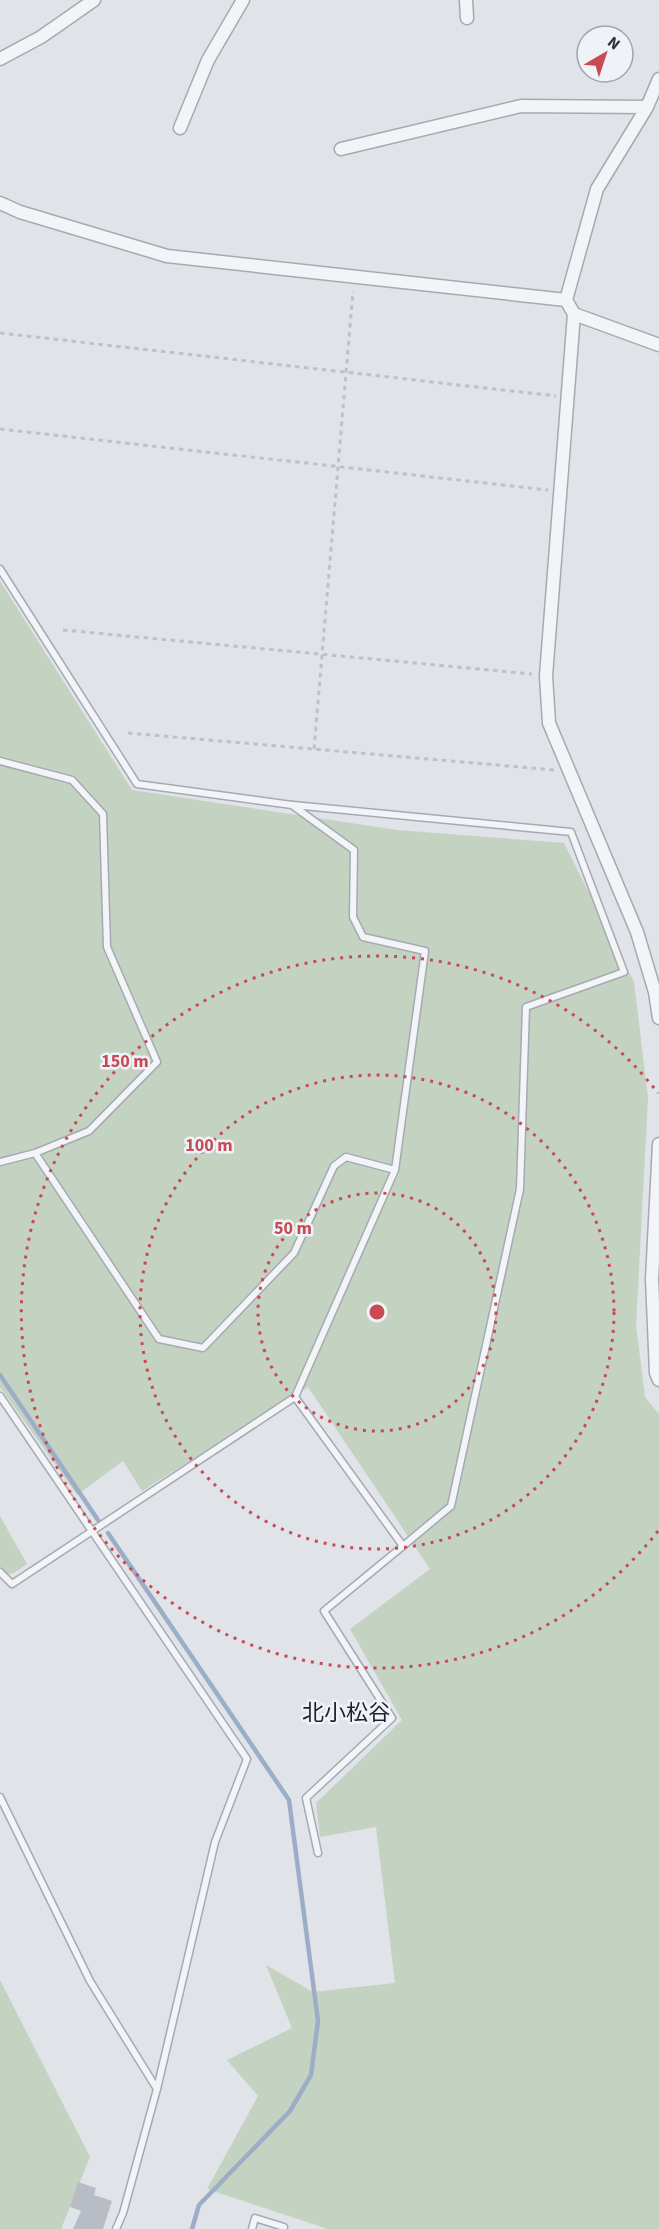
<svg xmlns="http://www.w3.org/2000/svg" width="659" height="2229" font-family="'Source Sans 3','Noto Sans JP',sans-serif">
<rect width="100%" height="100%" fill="#e0e3e8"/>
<path fill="#c4d2c1" d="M0 581 132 790 397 830 564 843 634 982 648 1098 636 1325 645 1397 659 1414V2229H328L207 2189 258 2096 227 2060 292 2028 266 1965 313 1992 395 1983 376 1827 320 1837 316 1803 402 1720 350 1629 430 1569 308 1387 142 1491 123 1461 77 1495 0 1387Z
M0 1516 27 1564 14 1573 0 1575Z
M0 1980 90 2157 61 2229H0Z"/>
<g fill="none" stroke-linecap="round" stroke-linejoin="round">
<path stroke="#9caec7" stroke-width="4.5" d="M0 1375 98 1520
M108 1533 289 1800 318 2021 311 2075 290 2111 199 2205 192 2229"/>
</g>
<path fill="#b7bcc5" d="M78 2182 96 2188 94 2195 112 2201 103 2229H73L81 2211 70 2207Z"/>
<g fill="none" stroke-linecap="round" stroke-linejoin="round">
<g stroke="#a5aab2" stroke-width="9">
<path id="service" d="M0 569 137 784 292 805 354 850 353 917 363 937 425 951 395 1170 295 1397 12 1584 0 1572
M0 761 72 780 103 814 107 947 157 1062 89 1131 35 1153 0 1162
M293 805 571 832 624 972 526 1007 520 1189 451 1506 403 1546
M35 1153 159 1339 203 1348 294 1253 334 1166 346 1157 395 1170
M0 1396 247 1759 215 1842 157 2089 123 2213 116 2229
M295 1397 403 1546 324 1611 392 1718 306 1798 318 1853
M0 1797 90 1981 157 2089
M252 2229 255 2218 284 2227"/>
</g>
<g stroke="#a5aab2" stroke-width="15">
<path id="minor" d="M466 0 467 18
M0 59 41 37 94 0
M659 79 647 107 597 189 566 300 574 314 546 676 549 723 637 932 655 992 659 1018
M180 128 208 60 243 0
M341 149 521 106 647 107
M0 203 20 212 167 256 566 300
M574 314 659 345
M659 1144 652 1279 656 1373 659 1380"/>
</g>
<path stroke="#bec1c7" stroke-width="3" stroke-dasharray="4.5 4.5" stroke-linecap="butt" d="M0 333 556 396
M0 429 548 490
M63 630 532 674
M128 733 555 770
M314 749 353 291"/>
<use href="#service" stroke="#f2f4f7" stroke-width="6"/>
<use href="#minor" stroke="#f2f4f7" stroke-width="12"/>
</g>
<g fill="none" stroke="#c94955" stroke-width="3" stroke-dasharray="3 6">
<circle cx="377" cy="1312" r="119"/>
<circle cx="377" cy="1312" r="237"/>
<path d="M658 1531A356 356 0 1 1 658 1093"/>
</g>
<g text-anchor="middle" stroke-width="5" stroke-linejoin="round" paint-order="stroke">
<g font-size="22" fill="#1b2130" stroke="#eff2f6">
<text x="346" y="1720">北小松谷</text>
</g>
</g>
<circle cx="377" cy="1312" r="9" fill="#c94955" stroke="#eff2f6" stroke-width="3"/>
<g font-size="18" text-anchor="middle" font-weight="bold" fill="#c94955" stroke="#eff2f6" stroke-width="5" stroke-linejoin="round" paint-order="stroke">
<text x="125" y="1067">150 m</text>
<text x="209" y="1151">100 m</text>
<text x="293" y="1234">50 m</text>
</g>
<g transform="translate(605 54) rotate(39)"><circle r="28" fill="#eff2f6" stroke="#a0a4ad" stroke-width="1.5"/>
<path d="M0-4.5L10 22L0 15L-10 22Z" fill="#c94955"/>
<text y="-9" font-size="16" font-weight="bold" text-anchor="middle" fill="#29303f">N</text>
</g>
</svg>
